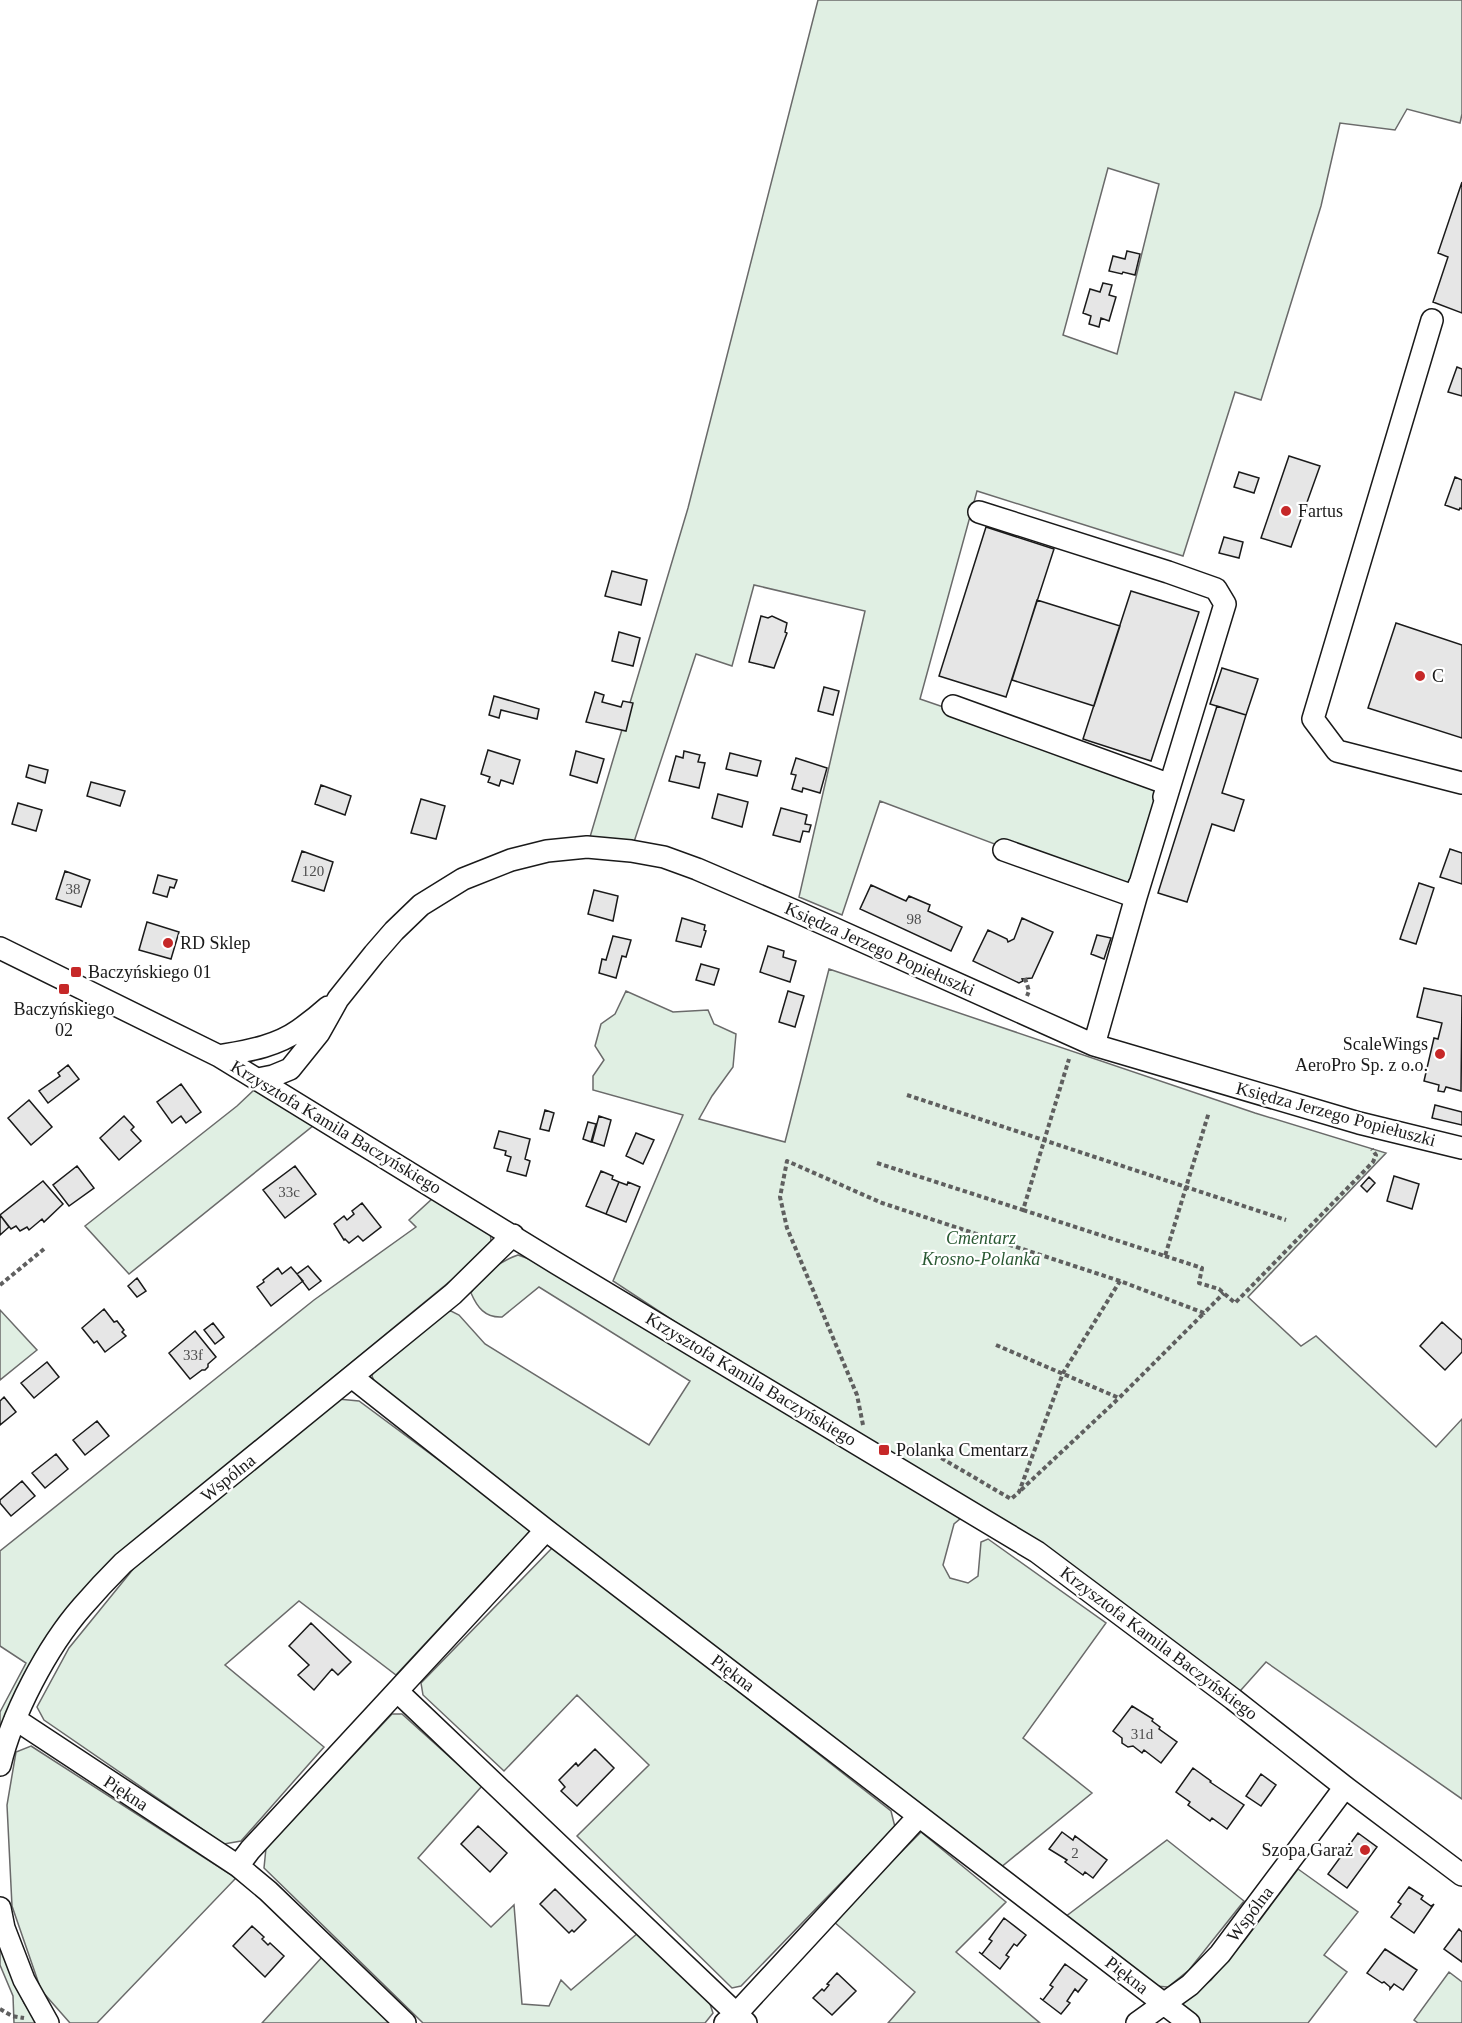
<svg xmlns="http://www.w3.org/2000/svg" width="1462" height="2023" font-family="Georgia,serif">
<rect width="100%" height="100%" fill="#fff"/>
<path fill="#e0efe3" stroke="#6a6a6a" stroke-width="1.5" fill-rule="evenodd" d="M818 0H1462V114L1460 123 1407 109 1395 130 1340 123 1321 206 1261 400 1235 392 1183 556 977 491 920 699 1168 784 1136 897 880 801 842 915 799 897 865 611 754 585 732 666 696 654 631 851 587 847 688 508ZM1108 168 1159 184 1117 354 1063 335Z
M829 969 1255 1113 1386 1153 1248 1297 1301 1346 1316 1336 1436 1447 1462 1419V1799L1266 1662 1233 1699 1037 1552 730 1358 613 1281 683 1115 593 1090V1076L604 1060 595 1046 601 1024 615 1014 626 991 673 1012 708 1010 714 1024 736 1034 733 1067 712 1096 699 1119 785 1142Z
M254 1090 314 1125 129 1274 85 1226 237 1106Z
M432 1199 490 1234C493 1244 488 1248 482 1255L145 1532 0 1735V1712L26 1663 0 1646V1551L314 1300 416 1227 409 1220Z
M518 1255 532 1260 961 1518 954 1524 943 1565 950 1578 968 1583 978 1576 981 1542 988 1539 1106 1623 1023 1738 1092 1793 1000 1868 376 1386 372 1376 374 1370 441 1313 451 1311 459 1315 485 1344 649 1445 690 1381 539 1287 502 1317C485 1318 477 1307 471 1293 480 1276 500 1261 518 1255Z
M0 1310 37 1350 0 1380Z
M338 1399 359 1401 532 1529 396 1675 299 1601 225 1665 324 1747 241 1841 224 1844 44 1720 37 1707 69 1648 134 1568Z
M554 1546 891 1811 895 1827 741 1986 732 1988 577 1836 649 1765 577 1695 504 1771 423 1695 421 1683Z
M392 1714H402L482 1786 418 1858 491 1927 514 1905 522 2004 549 2006 561 1980 571 1990 638 1933 709 2001 713 2013 705 2023H423L264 1868 266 1848Z
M31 1746 236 1878 97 2023H70L41 1990 12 1906 7 1805 16 1752Z
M921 1832 1006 1902 956 1952 1040 2023H888L915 1992 833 1921Z
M1167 1840 1244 1901 1189 1970 1168 1987 1155 1986 1065 1917Z
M1298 1869 1358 1912 1324 1955 1347 1972 1308 2023H1196L1181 2004 1211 1980 1244 1941Z
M0 1945 24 2003 38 2023H14L13 1996 0 1965Z
M323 1956 391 2023H262Z
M1449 1972 1462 1982V2023H1418L1414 2020Z"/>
<path fill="#e6e6e6" stroke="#1a1a1a" stroke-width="1.5" d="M1462 182V313L1433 302 1448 257 1438 253Z
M1127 251 1140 254 1135 275 1123 272 1122 274 1109 271 1113 256 1125 259Z
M1103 283 1112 285 1109 295 1116 297 1109 321 1101 318 1099 327 1089 324 1091 316 1083 313 1090 289 1100 292Z
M1457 367 1462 369V396L1448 392Z
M1289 456 1320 466 1291 547 1261 538Z
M1239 472 1259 478 1254 493 1234 487Z
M1455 477 1462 480V509L1460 508 1459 510 1445 505Z
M986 527 1054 549 1006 697 939 676Z
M1224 537 1243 542 1239 558 1219 553Z
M612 571 647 580 641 605 605 596Z
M1131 591 1199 612 1151 761 1083 739Z
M1037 600 1120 626 1094 706 1012 680Z
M761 616 768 618 772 616 787 623 785 632 787 633 774 668 749 662Z
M1396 623 1462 645V738L1368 708Z
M619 632 640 638 633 666 612 661Z
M1222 668 1258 679 1246 715 1210 704Z
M824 687 839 691 833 715 818 711Z
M595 692 604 695 602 702 621 707 623 701 633 703 626 731 586 722Z
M494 696 539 709 537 719 501 710 499 718 489 715Z
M1217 706 1246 715 1222 793 1244 800 1234 831 1212 824 1187 902 1158 893Z
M488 750 520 760 513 784 501 780 499 786 488 782 490 777 481 774Z
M576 751 604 759 597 783 570 775Z
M684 751 700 755 698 762 705 763 699 788 669 781 676 756 683 758Z
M730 753 761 761 757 776 726 769Z
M796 758 827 768 820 793 803 788 802 792 792 789 796 775 791 774Z
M29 765 48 770 45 783 26 777Z
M91 782 125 791 120 806 87 796Z
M321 785 351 796 345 815 315 804Z
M718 794 748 802 742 827 712 818Z
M421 799 445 806 436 839 411 833Z
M18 803 42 810 36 831 12 824Z
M781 808 807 815 805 824 811 825 809 832 803 831 800 842 773 835Z
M1450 849 1462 853V884L1440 877Z
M302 851 333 862 324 891 292 881Z
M65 871 90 880 81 907 56 899Z
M158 875 177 880 174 888 170 887 167 897 153 893Z
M1419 883 1434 888 1416 944 1400 939Z
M871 885 906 901 909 896 930 905 928 911 962 927 951 951 860 909Z
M594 890 618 896 613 921 588 914Z
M682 918 705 925 704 930 706 931 701 947 676 941Z
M1022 918 1053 932 1032 978 1022 979 1023 981 1019 983 973 961 988 930 1007 939 1008 942 1014 939Z
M147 922 179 932 171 959 139 950Z
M1097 935 1111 938 1104 959 1091 954Z
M613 936 631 940 626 957 622 956 616 978 599 973 602 959 606 960Z
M768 946 784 951 783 957 796 961 790 982 760 972Z
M701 964 719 969 714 985 696 980Z
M1424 988 1462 996 1461 1091 1446 1087 1444 1092 1438 1091 1439 1085 1424 1081 1434 1038 1438 1039 1442 1023 1417 1017Z
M788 991 804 996 795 1027 779 1022Z
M68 1065 79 1079 48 1103 39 1091 60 1076 58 1073Z
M181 1084 201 1112 186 1123 181 1116 172 1123 157 1102Z
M29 1100 52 1127 31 1145 8 1118Z
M1435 1105 1462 1112V1125L1432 1118Z
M545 1110 554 1113 549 1131 540 1129Z
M124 1116 134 1127 131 1130 141 1141 119 1160 100 1138Z
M599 1116 611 1120 604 1146 592 1142Z
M588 1122 596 1124 591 1142 583 1139Z
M499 1131 530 1139 525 1159 530 1161 526 1176 507 1171 511 1157 505 1155 506 1151 494 1148Z
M636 1133 654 1140 643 1164 626 1156Z
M77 1166 94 1188 69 1206 53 1185Z
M295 1166 316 1194 285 1218 263 1190Z
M601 1171 613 1176 612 1179 619 1182 606 1214 586 1206Z
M1394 1176 1419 1184 1412 1209 1387 1201Z
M1369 1177 1375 1183 1367 1192 1361 1186Z
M43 1181 63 1204 44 1222 42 1219 29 1230 27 1227 20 1231 16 1226 11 1229 0 1215Z
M619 1182 627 1185 628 1182 640 1187 626 1222 606 1214Z
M362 1203 381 1227 363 1241 358 1236 349 1243 345 1239 344 1240 334 1224 344 1216 347 1220 354 1214 352 1211Z
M0 1215 9 1227 0 1235Z
M308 1266 321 1281 309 1290 297 1274Z
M291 1267 303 1281 271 1306 257 1287 264 1282 263 1280 278 1268 282 1274Z
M137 1278 146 1291 137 1297 128 1286Z
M104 1309 114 1322 117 1321 124 1330 122 1332 126 1336 105 1352 97 1341 94 1343 82 1328Z
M1442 1322 1462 1340V1352L1445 1370 1420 1346Z
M213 1323 224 1337 215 1344 204 1330Z
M195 1331 216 1357 208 1364V1367L205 1370H202L190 1379 169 1353Z
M47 1362 59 1377 34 1398 21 1383Z
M4 1397 16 1412 0 1425V1401Z
M97 1421 109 1436 85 1455 73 1440Z
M56 1454 68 1469 45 1488 32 1473Z
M22 1481 35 1496 11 1516 0 1503V1500Z
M311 1623 351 1662 338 1675 332 1669 314 1690 298 1675 309 1665 289 1646Z
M1132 1706 1153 1719 1152 1721 1160 1727 1159 1729 1177 1742 1161 1763 1144 1750 1142 1753 1133 1746 1128 1747 1122 1743V1738L1113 1731Z
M595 1749 614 1768 577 1806 561 1791 565 1787 559 1780 576 1763 578 1766Z
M1193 1768 1211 1781 1210 1782 1244 1805 1227 1829 1212 1818 1210 1821 1188 1805 1190 1802 1176 1792Z
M1261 1774 1276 1785 1261 1806 1246 1796Z
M478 1826 507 1853 490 1872 461 1844Z
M1062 1832 1073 1840 1075 1836 1107 1860 1093 1878 1085 1872 1083 1875 1065 1862 1067 1860 1049 1849Z
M1358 1833 1377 1847 1347 1888 1328 1874Z
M1409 1887 1423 1896 1421 1899 1431 1906 1434 1904 1414 1933 1391 1917 1401 1904 1398 1902Z
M555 1889 586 1920 574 1932 572 1930 569 1933 540 1904Z
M1004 1918 1026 1935 1017 1946 1014 1944 1006 1955 1009 1957 1000 1969 979 1952 982 1954 992 1941 989 1939Z
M252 1926 264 1937 262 1939 268 1945 270 1943 284 1956 265 1977 233 1946Z
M1459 1929 1462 1932V1962L1444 1949Z
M1385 1949 1417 1970 1403 1990 1394 1984 1390 1989V1987L1384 1982 1382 1983 1367 1973Z
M1065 1964 1087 1980 1078 1992 1075 1989 1067 2001 1070 2003 1061 2014 1040 1998 1043 2000 1053 1987 1050 1985Z
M837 1973 856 1991 832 2015 813 1998 822 1989 824 1991 829 1985 827 1984Z"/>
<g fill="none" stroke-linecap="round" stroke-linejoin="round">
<g stroke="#1a1a1a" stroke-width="24">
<path id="minor" d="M1432 320 1313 719 1337 751 1462 783
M979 512 1168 572 1216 589 1225 604 1136 897 1094 1045
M953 706 1168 784 1164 797
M1004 850 1136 897 1139 885
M0 948 219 1056 556 1263 1037 1552 1233 1699 1345 1787 1462 1875
M219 1056C246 1051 275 1047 299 1030 309 1023 319 1015 328 1007
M258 1079 273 1076 290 1069 319 1033 338 999 374 954 394 931 421 905 463 879 511 860 547 851 587 847 631 851 664 857 697 869 795 911 1094 1045 1359 1123 1462 1148
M352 1377 546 1530 1189 2023
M397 1691 746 2023
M15 1719 238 1866
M0 1765C12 1714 47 1647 82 1607 95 1592 109 1577 123 1563L453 1294 513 1235
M0 1908 4 1928 24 1980 48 2023
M405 2023 268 1891 238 1866 250 1850 546 1530
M725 2023 737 2013 919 1816
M1137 2023 1190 1985 1220 1954 1345 1787"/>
</g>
<path stroke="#5f5f5f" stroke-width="4" stroke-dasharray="4.5 3" stroke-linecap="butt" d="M1025 978 1029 991 1027 996
M907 1095 1286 1220
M877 1163 1023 1210 1069 1059
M1023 1210 1165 1256 1209 1112
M1165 1256 1202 1268 1199 1283 1219 1289 1235 1303 1373 1162 1376 1155 1372 1149
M0 1285 44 1249
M996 1345 1119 1398 1204 1313
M863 1425 857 1395 787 1228 780 1197 787 1161 882 1203 1120 1281 1204 1313 1224 1293
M899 1447 924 1448 1011 1499 1019 1492 1063 1373 1120 1281
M1021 1490 1119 1398
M0 2009 12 2016 24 2018"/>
<use href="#minor" stroke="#fff" stroke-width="21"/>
</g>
<g fill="#c62828" stroke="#fff" stroke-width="2">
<circle cx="1286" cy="511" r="6"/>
<circle cx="1420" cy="676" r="6"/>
<circle cx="168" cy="943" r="6"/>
<rect x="70" y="966" width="12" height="12" rx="3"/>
<rect x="58" y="983" width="12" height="12" rx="3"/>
<circle cx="1440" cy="1054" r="6"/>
<rect x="878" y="1444" width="12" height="12" rx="3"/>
<circle cx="1365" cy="1850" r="6"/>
</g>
<g text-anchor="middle" stroke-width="4.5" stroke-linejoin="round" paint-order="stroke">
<g font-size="15" fill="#4d4d4d">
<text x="313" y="876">120</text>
<text x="73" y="894">38</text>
<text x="914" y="924">98</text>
<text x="289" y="1197">33c</text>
<text x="193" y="1360">33f</text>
<text x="1142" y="1739">31d</text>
<text x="1075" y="1858">2</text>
</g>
<g font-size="18" fill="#1a1a1a" stroke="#fff" text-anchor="start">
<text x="1298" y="517">Fartus</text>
<text x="1432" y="682">C</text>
<text x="180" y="949">RD Sklep</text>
<text x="88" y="978">Baczyńskiego 01</text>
<text x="64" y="1015" text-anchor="middle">Baczyńskiego<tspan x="64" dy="21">02</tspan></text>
<text x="1428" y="1050" text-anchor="end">ScaleWings<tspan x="1428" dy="21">AeroPro Sp. z o.o.</tspan></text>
<text x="896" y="1456">Polanka Cmentarz</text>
<text x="1353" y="1856" text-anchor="end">Szopa Garaż</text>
</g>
<g font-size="18" fill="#1a1a1a" stroke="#fff">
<text transform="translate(880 949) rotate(24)" y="6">Księdza Jerzego Popiełuszki</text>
<text transform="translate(1336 1114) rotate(15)" y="6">Księdza Jerzego Popiełuszki</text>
<text transform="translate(336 1127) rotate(31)" y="6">Krzysztofa Kamila Baczyńskiego</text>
<text transform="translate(751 1379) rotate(31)" y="6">Krzysztofa Kamila Baczyńskiego</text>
<text transform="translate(228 1478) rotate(-39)" y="6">Wspólna</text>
<text transform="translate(1159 1643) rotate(37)" y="6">Krzysztofa Kamila Baczyńskiego</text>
<text transform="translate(733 1673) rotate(37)" y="6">Piękna</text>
<text transform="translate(126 1793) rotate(33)" y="6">Piękna</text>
<text transform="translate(1250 1914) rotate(-53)" y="6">Wspólna</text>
<text transform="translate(1127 1975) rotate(38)" y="6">Piękna</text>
</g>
<g font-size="18" font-style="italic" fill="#2b5a34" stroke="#fff">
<text x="981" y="1244">Cmentarz<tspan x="981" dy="21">Krosno-Polanka</tspan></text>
</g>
</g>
</svg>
